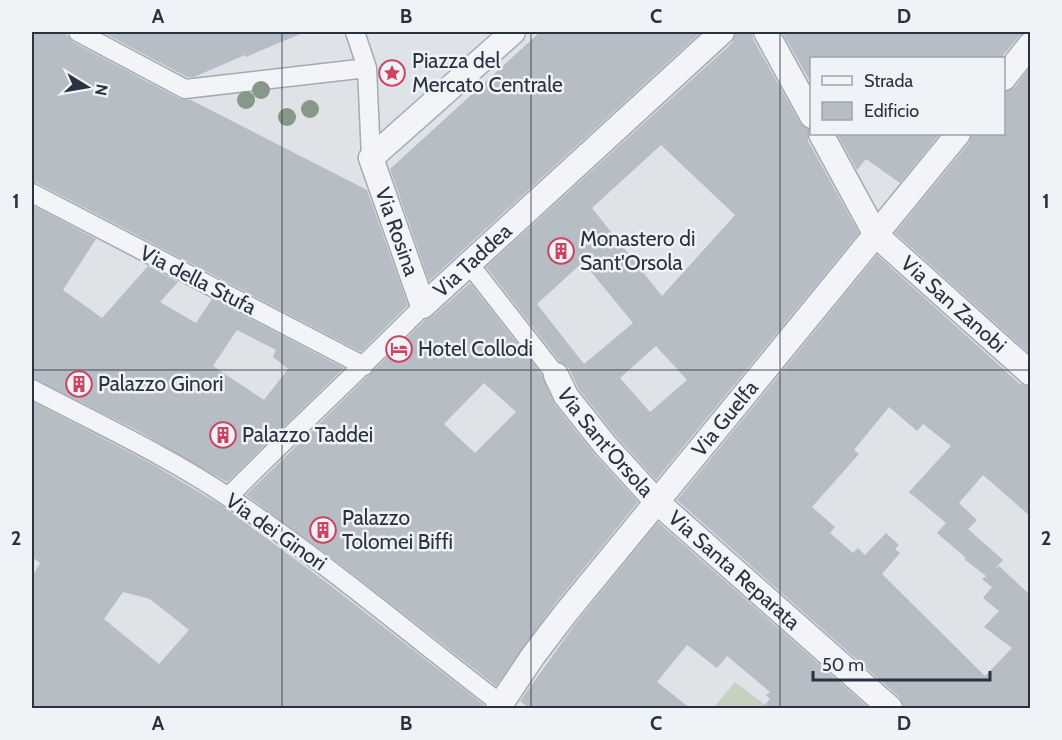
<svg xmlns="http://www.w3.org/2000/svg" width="1062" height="740" font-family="Cabin,sans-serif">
<rect width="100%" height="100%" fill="#dfe3e8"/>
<path fill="#c6d2c0" d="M735 682 769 708H713Z"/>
<path fill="#b6bdc5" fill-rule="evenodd" d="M32 32H64L73 42 180 99 191 100 367 190 408 305 361 352 37 183 32 182Z
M102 32H305L246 57 245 55 194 77H187Z
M540 32H701L429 281 390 169Z
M736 32H752L753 39 800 123 808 129V141L859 233 656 480 616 436 578 388 569 368 560 362 486 267 732 43ZM661 145 735 215 662 296 592 208ZM583 262 633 323 584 364 537 304ZM656 346 687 380 650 412 620 378Z
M782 32H1026L1019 36 1001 58H812V85Z
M1030 67V354L895 233 969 143 972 134H1004V92L1015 87Z
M837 134H940L900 183 866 159 857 170Z
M32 205 96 239 63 290 102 318 148 266 178 282 160 302 196 323 212 299 344 368 227 482 138 431 32 378ZM237 330 276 350 273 357 288 369 264 400 213 366Z
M877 255 1020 384 1030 387V516L983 475 959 503 977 520 968 529 1003 560 995 569 999 566 1030 595V708H904L899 697 677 500ZM889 407 917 431 923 424 951 446 909 492 946 523 937 533 966 558 964 559 986 576 982 579 992 587 983 598 999 611 984 627 1012 648 985 676 882 574 900 553 895 549 899 545 886 533 865 555 858 548 853 553 830 533 835 527 812 507 859 454 854 450Z
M470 283 542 375 555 405 594 454 638 502 554 605 496 686 340 564 246 495 425 320 433 316ZM484 383 516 412 475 453 444 424Z
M32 401 152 464 224 507 326 582 484 705V708H32V577L40 563 32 557ZM123 592 150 599 189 630 159 664 104 619Z
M658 522 869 708H762L770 699 766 695 770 692 727 656 717 668 687 645 657 682 690 708H529L520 701 576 623Z"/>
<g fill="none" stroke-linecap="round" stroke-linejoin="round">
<g stroke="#a4aab2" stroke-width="21">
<path id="pedestrian" d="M78 32 185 89 367 68
M355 32 367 68 371 158
M32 193 364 366
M470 265 556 375
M32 389C98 424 168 456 230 498 324 561 411 635 501 704
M228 497C292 432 359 371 423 306"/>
</g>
<g stroke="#a4aab2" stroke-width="27">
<g id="minor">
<path id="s1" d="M513 32 371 158 423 306 722 32"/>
<path d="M766 32 812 116"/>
<path d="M1004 78 1030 45"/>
<path id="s2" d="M821 134 876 235 1030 373"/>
<path id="s3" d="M556 375 566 396 605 445 657 502 890 708"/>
<path id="s4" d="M498 708 533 656 565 614 958 134"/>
</g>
</g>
<use href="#pedestrian" stroke="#f2f4f7" stroke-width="18"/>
<use href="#minor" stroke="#f2f4f7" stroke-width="24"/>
</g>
<g fill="#879886">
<circle cx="261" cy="90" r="9"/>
<circle cx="246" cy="100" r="9"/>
<circle cx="310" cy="109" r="9"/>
<circle cx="287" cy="117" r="9"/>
</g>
<path fill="none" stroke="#283240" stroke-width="1.5" stroke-opacity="0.55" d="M282 32V708M531 32V708M780 32V708M32 370H1030"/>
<defs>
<g id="sight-ring" transform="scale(1.35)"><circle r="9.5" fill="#eff2f6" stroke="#ce4360" stroke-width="1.5"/><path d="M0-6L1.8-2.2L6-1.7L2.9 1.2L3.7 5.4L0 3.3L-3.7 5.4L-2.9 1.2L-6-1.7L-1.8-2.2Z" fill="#ce4360"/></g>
<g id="building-ring" transform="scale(1.35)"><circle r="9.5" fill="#eff2f6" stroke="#ce4360" stroke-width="1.5"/><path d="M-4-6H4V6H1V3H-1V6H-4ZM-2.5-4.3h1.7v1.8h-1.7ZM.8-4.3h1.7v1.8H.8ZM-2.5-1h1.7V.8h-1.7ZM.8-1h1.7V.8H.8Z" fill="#ce4360"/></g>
<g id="hotel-ring" transform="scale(1.35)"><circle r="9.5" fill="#eff2f6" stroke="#ce4360" stroke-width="1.5"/><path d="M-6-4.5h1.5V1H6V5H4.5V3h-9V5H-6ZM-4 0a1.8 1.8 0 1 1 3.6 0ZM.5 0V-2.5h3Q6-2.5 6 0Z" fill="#ce4360"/></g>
</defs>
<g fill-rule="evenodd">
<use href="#sight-ring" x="392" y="73"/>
<use href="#building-ring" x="561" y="251"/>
<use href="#hotel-ring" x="399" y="349"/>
<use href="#building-ring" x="79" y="384"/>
<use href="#building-ring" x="223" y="435"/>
<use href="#building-ring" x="323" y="530"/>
</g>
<g text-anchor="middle" stroke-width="5" stroke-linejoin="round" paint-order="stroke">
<g font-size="21" fill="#283240" stroke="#eff2f6" text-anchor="start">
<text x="412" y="68">Piazza del<tspan x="412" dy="24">Mercato Centrale</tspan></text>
<text x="580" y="246">Monastero di<tspan x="580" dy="24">Sant'Orsola</tspan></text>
<text x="418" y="356">Hotel Collodi</text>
<text x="98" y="391">Palazzo Ginori</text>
<text x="242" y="442">Palazzo Taddei</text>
<text x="342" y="525">Palazzo<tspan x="342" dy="24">Tolomei Biffi</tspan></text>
</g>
<g font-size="21" fill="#283240" stroke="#eff2f6">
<text dy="7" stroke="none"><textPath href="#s1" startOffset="268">Via Rosina</textPath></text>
<text dy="7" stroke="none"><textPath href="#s1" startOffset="414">Via Taddea</textPath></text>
<text transform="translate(198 280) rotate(27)" y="7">Via della Stufa</text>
<text dy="7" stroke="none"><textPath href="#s2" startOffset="219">Via San Zanobi</textPath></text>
<text dy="7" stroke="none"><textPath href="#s4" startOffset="368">Via Guelfa</textPath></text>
<text dy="7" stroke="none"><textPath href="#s3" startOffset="84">Via Sant'Orsola</textPath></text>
<text transform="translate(276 532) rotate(35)" y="7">Via dei Ginori</text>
<text dy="7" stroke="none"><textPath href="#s3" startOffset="266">Via Santa Reparata</textPath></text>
</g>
</g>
<rect width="1062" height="740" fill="none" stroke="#eff2f6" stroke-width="66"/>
<rect x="810" y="57" width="195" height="78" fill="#eff2f6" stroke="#9fa5ad" stroke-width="1.5"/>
<rect x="822" y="76" width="30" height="9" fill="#f2f4f7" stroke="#9fa5ad" stroke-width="1.5"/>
<text x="864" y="87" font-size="18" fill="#283240">Strada</text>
<rect x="822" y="102" width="30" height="18" fill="#b6bdc5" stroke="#9fa5ad" stroke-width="1.5"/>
<text x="864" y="117" font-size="18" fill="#283240">Edificio</text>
<g transform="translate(87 87) rotate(101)" stroke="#eff2f6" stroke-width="4.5" paint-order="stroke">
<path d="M0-4.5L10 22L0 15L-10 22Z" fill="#283240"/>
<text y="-9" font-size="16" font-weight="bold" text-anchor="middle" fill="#283240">N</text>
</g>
<path d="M813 671v9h177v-9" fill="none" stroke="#283240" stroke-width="3"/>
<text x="822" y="671" font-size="18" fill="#283240" stroke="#eff2f6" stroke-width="4.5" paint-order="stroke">50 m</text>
<rect x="33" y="33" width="996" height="674" fill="none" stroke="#283240" stroke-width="2"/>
<g font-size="20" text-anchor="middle" font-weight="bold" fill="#283240">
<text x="158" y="23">A</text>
<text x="406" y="23">B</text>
<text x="656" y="23">C</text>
<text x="904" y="23">D</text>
<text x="16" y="208">1</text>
<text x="1046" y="208">1</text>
<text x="16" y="545">2</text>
<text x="1046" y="545">2</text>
<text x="158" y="730">A</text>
<text x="406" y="730">B</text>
<text x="656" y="730">C</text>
<text x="904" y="730">D</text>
</g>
</svg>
